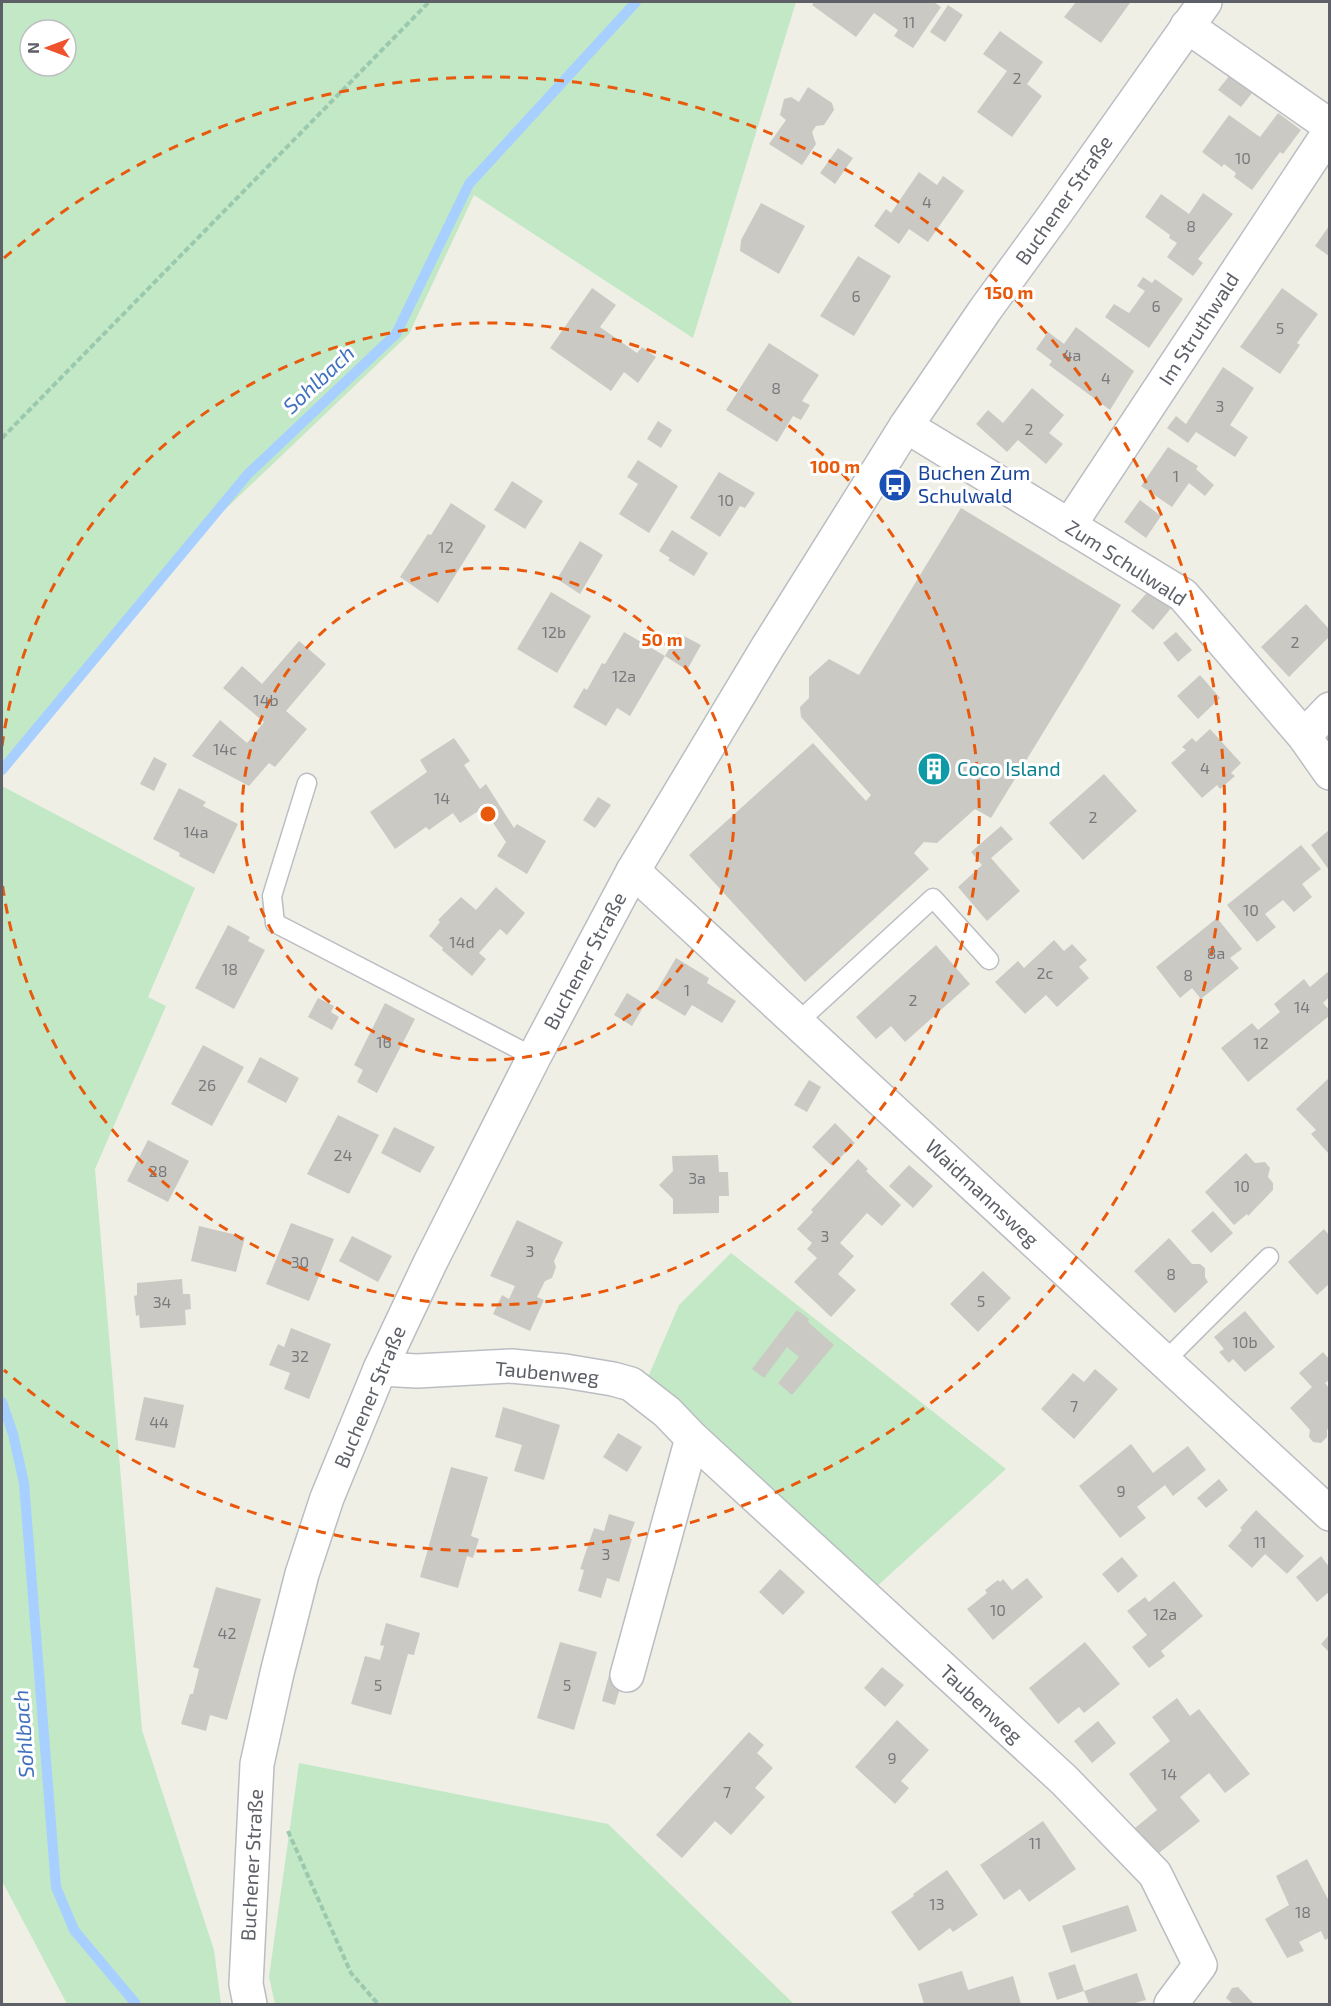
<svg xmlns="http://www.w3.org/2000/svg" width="1331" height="2006" font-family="'Exo 2',sans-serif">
<rect width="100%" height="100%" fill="#f0efe6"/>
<path fill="#c2e8c6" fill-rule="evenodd" d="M2 2H796L693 338 474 195 409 334 213 521 2 771ZM30 30H66V66H30Z
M2 786 195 888 148 997 166 1006 95 1169 142 1730 214 1950 221 2004H67L2 1881Z
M731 1253 1006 1469 875 1588 648 1377 679 1305Z
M299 1763 608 1824 794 2004H275L269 1977Z"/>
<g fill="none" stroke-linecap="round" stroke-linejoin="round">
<path stroke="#a7cfff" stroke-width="10" d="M2 770 248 474 396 334 469 184 636 2
M2 1402 13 1434 24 1483 56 1887 74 1930 136 2004"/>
</g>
<path fill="#cbc9c3" d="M814 2H934L941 7 913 48 894 36 898 30 874 13 856 37 812 5Z
M1076 2H1129L1130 3 1101 43 1064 17Z
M948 5 963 15 945 42 930 32Z
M1000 31 1043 62 1027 84 1042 96 1012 137 977 112 1007 71 983 54Z
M1229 76 1252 93 1241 107 1218 90Z
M808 87 832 103 834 110 824 125 816 126 812 132 816 144 802 165 769 144 786 120 780 115 784 99 791 97 799 102Z
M1278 113 1301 130 1283 154 1280 152 1252 190 1234 177 1236 173 1224 164 1222 167 1202 152 1229 115 1260 137Z
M838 148 853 158 835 184 820 173Z
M919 172 937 185 943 176 964 191 928 242 909 229 899 244 874 226 886 209 891 213Z
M1203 193 1233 214 1198 259 1203 263 1193 276 1167 257 1177 243 1169 238 1170 235 1145 217 1161 194 1189 214Z
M761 203 805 226 779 274 740 251 741 240Z
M1329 226V256L1315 246Z
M858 256 891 276 854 336 820 316Z
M1143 277 1152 283 1155 279 1183 299 1149 348 1105 317 1114 304 1129 313 1145 291 1137 286Z
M592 288 616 305 600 327 637 353 642 347 656 357 638 383 624 372 611 391 550 348Z
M1282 288 1318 314 1297 343 1300 345 1280 374 1240 347Z
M1076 327 1134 371 1110 410 1049 365 1052 361 1036 349 1048 332 1064 344Z
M769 343 819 375 802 401 810 405 801 420 793 416 777 442 726 410Z
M1223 367 1254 388 1230 425 1248 437 1235 457 1196 432 1188 443 1167 428 1176 416 1186 424Z
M1032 388 1064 415 1049 433 1063 444 1046 464 1018 440 1007 452 976 424 988 410 1003 423Z
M658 421 672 430 661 448 647 439Z
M1168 447 1198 466 1196 469 1214 485 1205 496 1189 483 1172 507 1141 486Z
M638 460 678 486 649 533 619 514 638 484 627 477Z
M719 472 755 493 745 508 740 506 720 537 690 518Z
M512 481 543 501 525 529 494 510Z
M1140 500 1161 516 1146 538 1124 522Z
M451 503 486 526 438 603 400 577 428 534 431 535Z
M961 508 1121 605 991 818 975 809 937 843 924 842 914 853 929 869 805 982 689 855 813 743 866 801 871 795 801 717 800 707 809 698V677L829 659 859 675Z
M672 530 708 553 694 576 668 560 670 558 659 551Z
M580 541 603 555 580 594 557 579Z
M1151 588 1172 607 1153 630 1131 611Z
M551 592 591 616 557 673 517 649Z
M1306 604 1329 629V637L1289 677 1261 647Z
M624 632 665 656 630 716 617 708 606 726 573 707 584 688 587 690 602 663 605 664Z
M1176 632 1192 650 1178 662 1163 643Z
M678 633 701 645 687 670 665 656Z
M299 641 326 664 286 711 307 729 275 767 269 763 249 786 192 756 220 720 247 743 264 722 223 688 242 666 262 684Z
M1200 675 1220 698 1198 719 1177 696Z
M1210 729 1241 763 1231 773 1235 776 1220 789 1217 785 1202 798 1171 763 1186 750 1182 747 1192 738 1196 742Z
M454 738 470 761 464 765 480 789 486 784 514 828 517 824 546 841 527 874 497 856 506 842 483 808 460 823 453 813 429 830 426 827 395 849 370 812 427 772 420 760Z
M154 757 167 764 154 791 140 784Z
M1104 774 1137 811 1083 860 1049 823Z
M179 788 206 802 203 806 238 824 214 874 179 856 180 853 153 839Z
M598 797 611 805 595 828 583 820Z
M1001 826 1013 839 991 858 1020 891 987 921 958 887 982 865 971 852Z
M1329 830V870L1311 845Z
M1301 845 1321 869 1302 884 1312 897 1294 912 1283 900 1265 914 1276 927 1257 942 1227 905Z
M496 887 525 913 507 935 500 929 479 953 486 959 472 976 442 950 443 948 429 936 440 922 438 920 461 897 476 910Z
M1217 918 1242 949 1230 958 1239 968 1201 999 1192 988 1180 998 1156 967Z
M228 925 250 937 248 941 265 950 234 1009 195 988Z
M1054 940 1064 951 1072 944 1087 960 1079 967 1089 978 1057 1007 1046 995 1025 1014 995 982 1018 961 1024 968Z
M936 945 970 984 905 1042 891 1026 876 1039 856 1017Z
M676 958 709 978 707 983 736 1001 722 1023 692 1005 685 1016 653 997Z
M1329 971V997L1323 1003 1329 1010V1016L1248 1082 1221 1048 1252 1023 1258 1030 1280 1012 1274 1004 1304 979 1310 987Z
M627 993 645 1004 632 1026 614 1015Z
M318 998 334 1006 331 1012 339 1017 332 1030 308 1017Z
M385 1003 415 1019 377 1093 357 1082 363 1070 354 1065Z
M203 1045 244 1067 212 1126 171 1104Z
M260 1057 299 1078 286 1103 247 1082Z
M1329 1078V1154L1311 1134 1316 1130 1296 1109Z
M809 1080 821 1087 807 1112 794 1105Z
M338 1115 379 1135 349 1194 307 1174Z
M835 1123 855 1143 832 1166 812 1147Z
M394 1127 435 1147 420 1173 381 1153Z
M148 1140 189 1161 168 1202 127 1181Z
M1246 1153 1255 1163 1265 1162 1270 1168 1268 1177 1273 1183V1190L1248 1216 1247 1214 1234 1225 1205 1192Z
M718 1155 719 1172H728L729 1196H719V1213L673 1214V1199L659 1185 673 1171 672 1156Z
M858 1159 868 1169 866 1171 901 1205 882 1226 867 1213 840 1243 854 1256 838 1274 856 1290 831 1317 794 1282 817 1258 807 1249 812 1243 797 1229 813 1212 811 1210Z
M909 1165 933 1186 913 1208 889 1186Z
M1213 1211 1233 1233 1211 1253 1191 1231Z
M517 1220 563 1242 554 1261 556 1267 552 1278 545 1281 537 1297 544 1300 530 1331 493 1314 502 1295 509 1299 515 1286 490 1276Z
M291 1223 334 1239 309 1301 266 1284Z
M199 1226 245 1237 236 1272 191 1261Z
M1324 1229 1329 1235V1284L1317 1295 1288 1262Z
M352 1236 392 1256 378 1282 339 1261Z
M1169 1238 1192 1264H1200L1205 1268V1277L1208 1282 1175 1313 1134 1271Z
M983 1271 1011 1298 978 1332 950 1304Z
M182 1279 183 1294H190L191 1309 185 1310 186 1325 140 1328 139 1315 136 1316 134 1296 137 1295V1283Z
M797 1310 809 1319 808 1322 834 1345 792 1395 778 1383 799 1357 787 1347 764 1378 752 1369Z
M1245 1311 1275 1347 1245 1372 1233 1359 1229 1363 1219 1352 1224 1349 1214 1337Z
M291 1328 331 1344 309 1399 284 1389 290 1373 269 1365 278 1344 284 1347Z
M1323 1352 1329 1359V1380L1325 1383 1329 1388V1427L1327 1430V1437L1321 1443 1313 1442 1309 1437 1310 1430 1290 1408 1312 1387 1299 1373Z
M1095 1369 1118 1389 1074 1439 1041 1409 1073 1373 1084 1382Z
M144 1397 184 1405 175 1448 135 1440Z
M503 1407 560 1425 544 1480 514 1471 522 1445 495 1437Z
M618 1433 642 1447 627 1472 603 1457Z
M1131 1444 1153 1473 1188 1446 1206 1470 1173 1496 1165 1485 1137 1507 1146 1518 1120 1538 1079 1486Z
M451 1467 488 1477 471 1536 479 1539 473 1558 467 1556 458 1588 420 1577Z
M1219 1479 1228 1490 1206 1508 1197 1498Z
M1256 1510 1304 1556 1287 1574 1265 1554 1252 1568 1228 1546 1242 1530 1240 1528Z
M609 1514 635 1522 629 1538 632 1539 619 1582 607 1578 601 1598 578 1591 584 1570 580 1569 594 1528 604 1531Z
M1321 1556 1329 1567V1592L1317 1602 1296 1577Z
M1122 1557 1138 1576 1118 1593 1102 1574Z
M780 1569 805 1592 783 1615 759 1592Z
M1027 1578 1043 1597 993 1640 967 1609 987 1593 985 1590 998 1580 1000 1582 1003 1579 1012 1590Z
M1174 1581 1203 1616 1161 1651 1165 1656 1149 1668 1132 1647 1147 1635 1127 1611 1145 1597 1149 1602Z
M216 1587 261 1599 227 1720 210 1715 206 1731 181 1724 190 1694H193L199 1669 193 1667Z
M386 1623 420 1633 414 1655 408 1654 391 1715 351 1704 365 1656 380 1660 384 1646 380 1645Z
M1329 1635V1652L1321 1644Z
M560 1642 597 1652 574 1730 537 1718Z
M1085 1642 1120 1684 1084 1713 1079 1707 1058 1724 1029 1688Z
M882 1667 904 1685 885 1707 864 1688Z
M609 1675 623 1678 615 1705 602 1701Z
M1177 1698 1190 1716 1199 1709 1250 1774 1225 1793 1209 1773 1180 1797 1200 1821 1155 1856 1130 1832 1157 1810 1129 1774 1170 1741 1152 1717Z
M897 1720 929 1750 901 1781 909 1788 895 1804 855 1767Z
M1098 1721 1116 1743 1092 1763 1074 1741Z
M749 1732 764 1745 757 1753 773 1768 755 1788 765 1797 731 1835 715 1821 682 1858 656 1835Z
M1043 1821 1076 1869 1029 1902 1020 1889 1004 1900 980 1865Z
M1307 1859 1329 1901V1938L1325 1940 1321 1931 1299 1942 1304 1951 1287 1958 1265 1919 1289 1905 1276 1876Z
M947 1870 978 1915 953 1932 950 1928 919 1951 891 1912 914 1896 913 1894Z
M1128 1905 1137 1931 1071 1953 1062 1926Z
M1075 1964 1084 1991 1137 1973 1146 2000 1131 2004H1089L1084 1991 1057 2000 1048 1973Z
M962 1971 968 1990 1013 1976 1021 2004H924L918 1984Z
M1238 1987 1254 2004H1233L1226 1998 1232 1988Z"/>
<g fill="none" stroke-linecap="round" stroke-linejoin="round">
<g stroke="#babdc2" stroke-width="21">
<path id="service" d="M307 783 272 896 275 923 534 1057
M798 1022 933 898 989 960
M1164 1362 1269 1257"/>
</g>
<g stroke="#babdc2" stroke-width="36">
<path id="minor" d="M1187 26 1330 126
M906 426 1183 595 1304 736 1330 773
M1069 526 1330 131
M1304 736 1330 709
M633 871 1330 1514
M380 1369 417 1371 511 1366 565 1371 613 1379 631 1384 667 1412 692 1438 1064 1780 1155 1874 1200 1965 1171 2004
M627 1675 692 1438"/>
</g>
<g stroke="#babdc2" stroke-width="36">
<path id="tertiary" d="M250 2004 246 1984 257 1764 277 1673 302 1574 327 1498 380 1369 430 1263 534 1057 633 871 767 648 906 426 985 310 1055 214 1205 2"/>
</g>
<path stroke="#9bc9ae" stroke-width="4" stroke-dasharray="6 3" stroke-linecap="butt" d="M2 438 429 2
M288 1831 351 1973 378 2004"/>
<use href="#service" stroke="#fff" stroke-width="18"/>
<use href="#minor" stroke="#fff" stroke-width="33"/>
<use href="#tertiary" stroke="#fff" stroke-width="33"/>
</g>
<g fill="none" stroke="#e8590c" stroke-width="3" stroke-dasharray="10 8">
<circle cx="488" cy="814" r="246"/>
<path d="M2 746A491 491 0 1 1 2 882"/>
<path d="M4 258A737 737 0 1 1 4 1370"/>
</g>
<defs>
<g id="bus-disc" transform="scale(1.725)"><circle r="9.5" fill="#1a4fb4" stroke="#fff"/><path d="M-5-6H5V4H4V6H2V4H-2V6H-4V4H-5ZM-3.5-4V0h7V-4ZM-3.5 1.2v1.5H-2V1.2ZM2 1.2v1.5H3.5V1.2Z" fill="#fff"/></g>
<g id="building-disc" transform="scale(1.725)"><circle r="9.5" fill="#0f9aa8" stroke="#fff"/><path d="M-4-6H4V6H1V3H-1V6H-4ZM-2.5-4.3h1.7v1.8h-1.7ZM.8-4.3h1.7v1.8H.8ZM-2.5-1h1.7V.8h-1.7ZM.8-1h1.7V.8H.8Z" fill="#fff"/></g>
</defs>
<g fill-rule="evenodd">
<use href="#bus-disc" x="895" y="485"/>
<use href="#building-disc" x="934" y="769"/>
</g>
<g text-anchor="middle" stroke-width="6" stroke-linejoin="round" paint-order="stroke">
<g font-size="16" fill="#787a7e">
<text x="909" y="28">11</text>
<text x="1017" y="84">2</text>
<text x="1243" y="164">10</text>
<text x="927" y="208">4</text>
<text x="1191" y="232">8</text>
<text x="856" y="302">6</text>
<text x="1156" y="312">6</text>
<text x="1280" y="334">5</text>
<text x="1072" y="361">4a</text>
<text x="1106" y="384">4</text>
<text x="776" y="394">8</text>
<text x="1220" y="412">3</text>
<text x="1029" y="435">2</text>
<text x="1176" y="482">1</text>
<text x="726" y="506">10</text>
<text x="446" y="553">12</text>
<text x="554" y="638">12b</text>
<text x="1295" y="648">2</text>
<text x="624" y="682">12a</text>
<text x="266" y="706">14b</text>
<text x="225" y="755">14c</text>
<text x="1205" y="774">4</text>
<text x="442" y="804">14</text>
<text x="1093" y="823">2</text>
<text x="196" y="838">14a</text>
<text x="1251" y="916">10</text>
<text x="462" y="948">14d</text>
<text x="1216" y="959">8a</text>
<text x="230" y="975">18</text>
<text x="1045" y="979">2c</text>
<text x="1188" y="981">8</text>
<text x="687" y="996">1</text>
<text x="913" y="1006">2</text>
<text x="1302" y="1013">14</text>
<text x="384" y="1048">16</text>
<text x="1261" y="1049">12</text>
<text x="207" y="1091">26</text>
<text x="343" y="1161">24</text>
<text x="158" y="1177">28</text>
<text x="697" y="1184">3a</text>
<text x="1242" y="1192">10</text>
<text x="825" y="1242">3</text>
<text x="530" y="1257">3</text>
<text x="300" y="1268">30</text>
<text x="1171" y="1280">8</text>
<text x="981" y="1307">5</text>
<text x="162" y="1308">34</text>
<text x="1245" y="1348">10b</text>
<text x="300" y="1362">32</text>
<text x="1074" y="1412">7</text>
<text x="159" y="1428">44</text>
<text x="1121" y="1497">9</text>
<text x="1260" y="1548">11</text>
<text x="606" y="1560">3</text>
<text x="998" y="1616">10</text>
<text x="1165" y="1620">12a</text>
<text x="227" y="1639">42</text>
<text x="378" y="1691">5</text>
<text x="567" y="1691">5</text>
<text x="892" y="1764">9</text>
<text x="1169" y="1780">14</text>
<text x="727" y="1798">7</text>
<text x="1035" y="1849">11</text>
<text x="937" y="1910">13</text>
<text x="1303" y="1918">18</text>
</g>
<g font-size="20" fill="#5d6067" stroke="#fff">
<text transform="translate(1064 200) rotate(-55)" y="7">Buchener Straße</text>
<text transform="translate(1199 329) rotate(-57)" y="7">Im Struthwald</text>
<text transform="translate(1126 563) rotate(33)" y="7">Zum Schulwald</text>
<text transform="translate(585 961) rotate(-62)" y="7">Buchener Straße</text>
<text transform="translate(982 1193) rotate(43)" y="7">Waidmannsweg</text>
<text transform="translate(547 1373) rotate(5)" y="7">Taubenweg</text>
<text transform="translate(370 1397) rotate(-67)" y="7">Buchener Straße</text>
<text transform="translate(981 1704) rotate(43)" y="7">Taubenweg</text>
<text transform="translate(252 1865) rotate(-87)" y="7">Buchener Straße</text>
</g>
<g font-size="20" fill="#164399" stroke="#fff" text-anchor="start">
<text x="918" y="480">Buchen Zum<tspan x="918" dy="23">Schulwald</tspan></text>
</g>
<g font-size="20" fill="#0d838f" stroke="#fff" text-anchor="start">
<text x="957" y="776">Coco Island</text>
</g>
<g font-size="21" font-style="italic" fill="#4271be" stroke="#fff">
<text transform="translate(319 380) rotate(-43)" y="7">Sohlbach</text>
<text transform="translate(24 1734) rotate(-94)" y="7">Sohlbach</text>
</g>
</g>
<circle cx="488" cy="814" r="9" fill="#e8590c" stroke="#fff" stroke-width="3"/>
<g font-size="18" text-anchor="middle" font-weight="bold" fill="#e8590c" stroke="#fff" stroke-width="6" stroke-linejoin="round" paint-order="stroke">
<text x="1009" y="299">150 m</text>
<text x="835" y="473">100 m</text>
<text x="662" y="646">50 m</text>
</g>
<rect width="1331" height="2006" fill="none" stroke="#5d6067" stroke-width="6"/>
<g transform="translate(48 48) rotate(270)"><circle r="28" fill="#ffffff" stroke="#bebfc2" stroke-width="1.5"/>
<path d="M0-4.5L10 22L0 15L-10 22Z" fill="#ee532e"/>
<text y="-9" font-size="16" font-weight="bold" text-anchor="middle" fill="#5d6067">N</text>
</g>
</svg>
